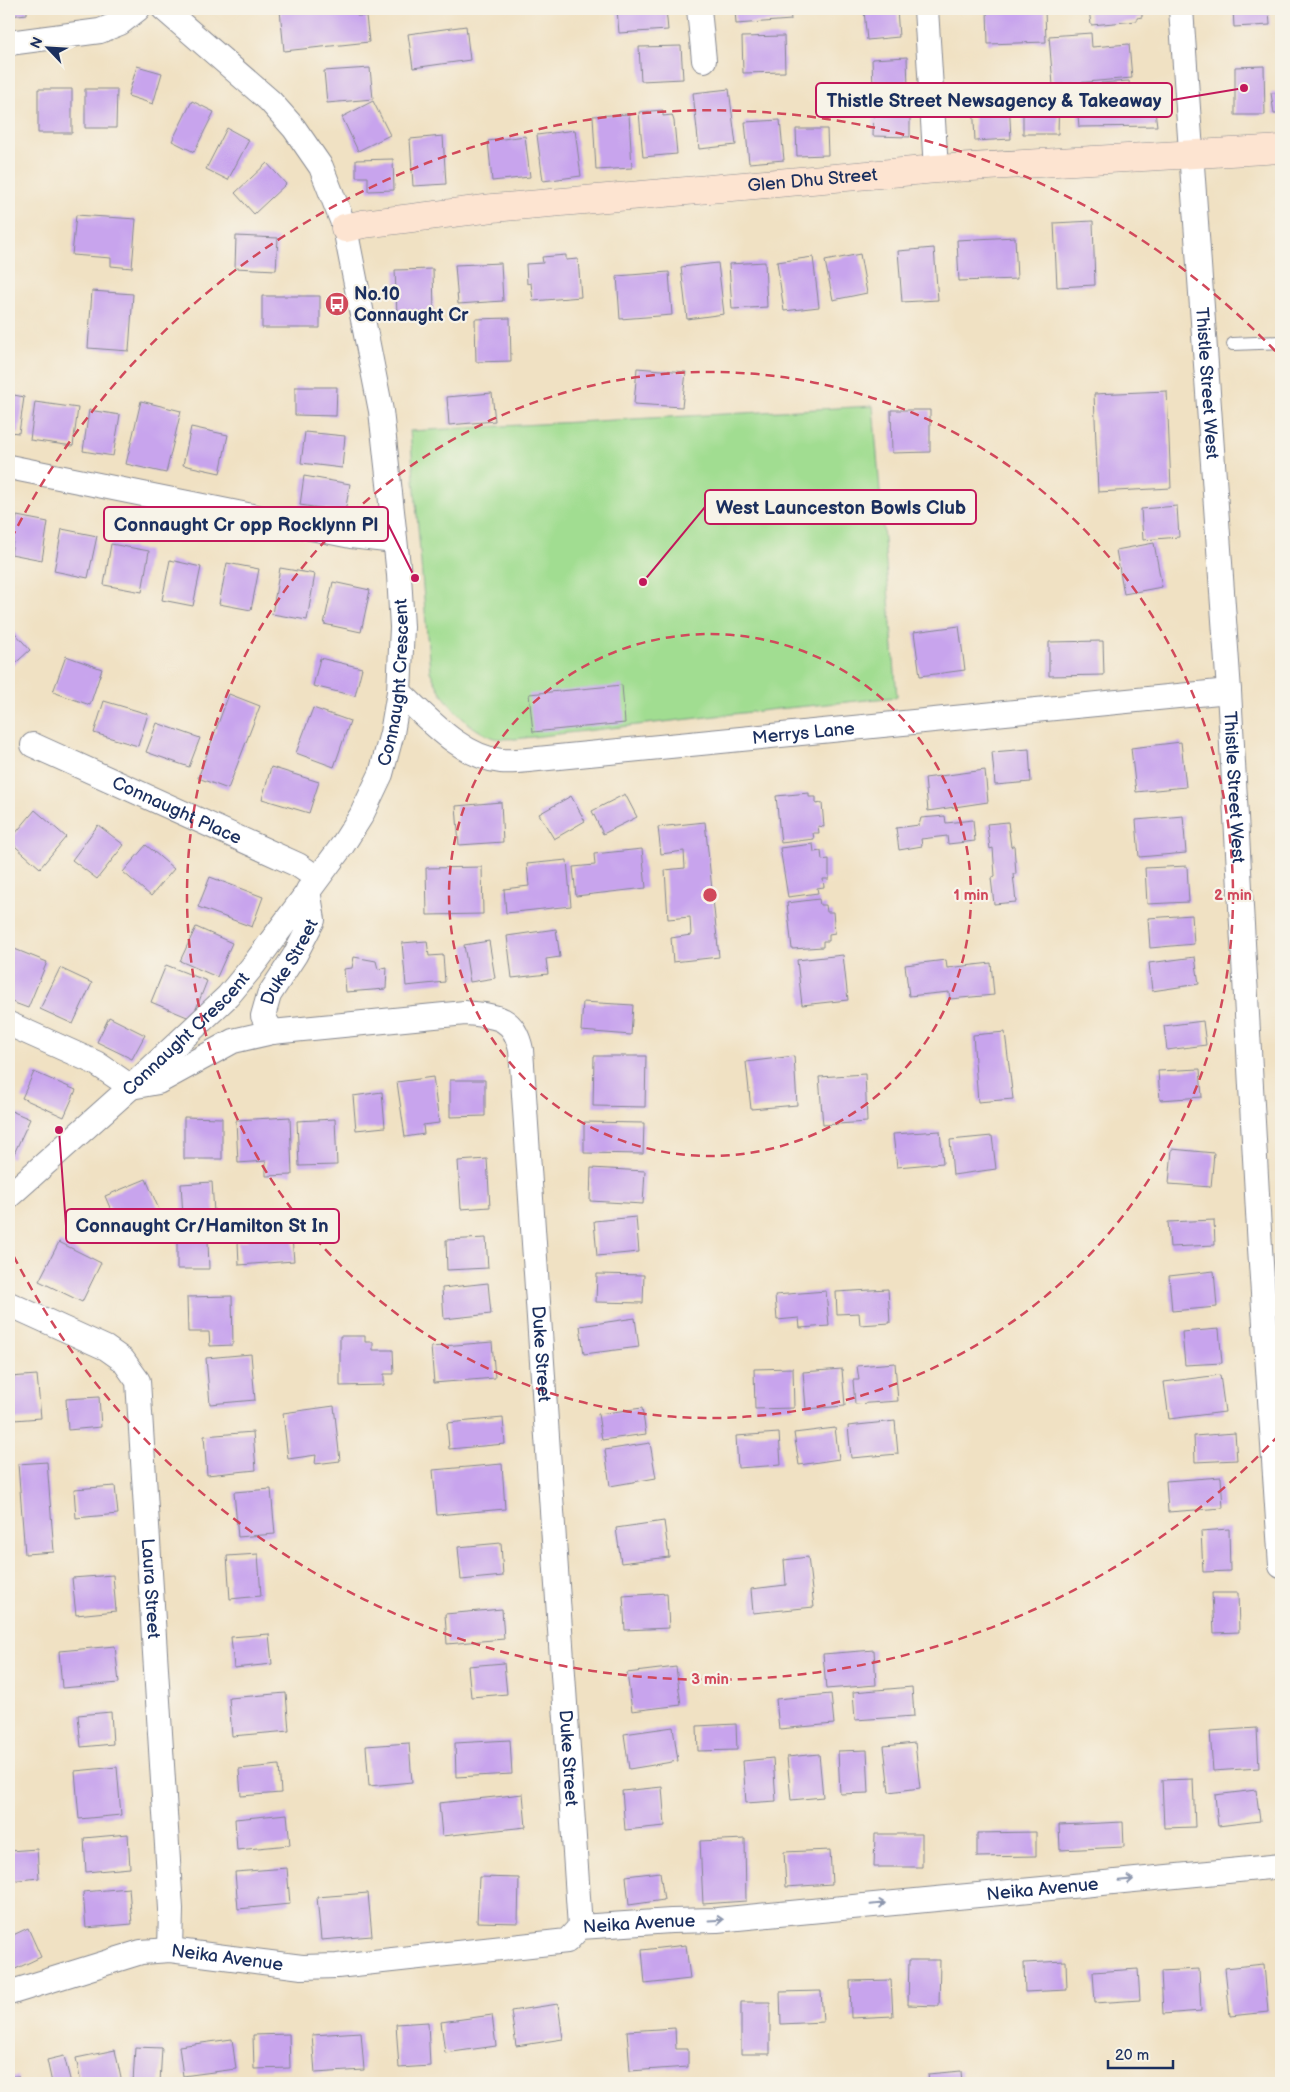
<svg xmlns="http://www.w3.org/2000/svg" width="1290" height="2092" font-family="'Balsamiq Sans',sans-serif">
<rect width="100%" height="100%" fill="#f7f3e8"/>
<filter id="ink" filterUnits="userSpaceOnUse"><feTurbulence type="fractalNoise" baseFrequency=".02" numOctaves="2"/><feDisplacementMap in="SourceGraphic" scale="10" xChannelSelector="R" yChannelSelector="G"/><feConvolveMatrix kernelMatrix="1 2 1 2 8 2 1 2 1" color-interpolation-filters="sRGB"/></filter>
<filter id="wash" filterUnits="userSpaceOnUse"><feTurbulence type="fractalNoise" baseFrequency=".0096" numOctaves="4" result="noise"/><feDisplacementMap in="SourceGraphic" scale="20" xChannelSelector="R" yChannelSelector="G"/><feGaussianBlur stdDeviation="1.12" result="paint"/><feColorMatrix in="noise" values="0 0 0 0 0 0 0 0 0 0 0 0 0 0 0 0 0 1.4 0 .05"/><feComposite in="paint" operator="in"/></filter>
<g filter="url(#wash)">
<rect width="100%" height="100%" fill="#f0e1c3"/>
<path fill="#a1dd91" stroke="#5e8678" d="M873 406 897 697 777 709 515 739C508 738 498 740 491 737 463 725 441 698 430 671L410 431Z"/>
<g id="blocks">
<path fill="#c8a4ed" d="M9 9H27V14L9 16Z
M356 9 357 16H366L369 42 284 51 280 10Z
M617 9H666L668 30 619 33Z
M735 9H790L791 20 736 24Z
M897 9 899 37 867 40 864 11Z
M1045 9 1046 42 988 44 987 10Z
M1089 9H1142V17L1137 18V21L1091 25Z
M1233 9H1269L1270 25 1234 27Z
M466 26 470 60 413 68 408 34Z
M1091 33 1092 47 1129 44 1132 78 1053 85 1049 36Z
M784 36 785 72 743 73 742 37Z
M681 46 683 79 641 81 639 47Z
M907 57 908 88 873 90 872 59Z
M137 66 162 73 153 104 128 96Z
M1264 66 1265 115H1235V67Z
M370 68 373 99 327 103 324 71Z
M1129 81 1130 90 1152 88 1157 126 1079 127 1077 103 1090 101 1089 93 1102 92 1101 83Z
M13 89 14 127H9V90Z
M38 89H72V133H38Z
M85 89H117L116 128H85Z
M729 89 736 145 699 149 693 93Z
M1023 90H1059L1058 134H1023Z
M1281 92V114H1274L1271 93Z
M1009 98 1011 139 975 141 973 100Z
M192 101 214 112 194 152 172 141Z
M373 101 390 135 358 151 342 117Z
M874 104H910V137L873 136Z
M663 110V116L672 115 674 121 677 154 643 157 639 112Z
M629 114 632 168 596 170 593 116Z
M780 120 784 160 749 163 745 122Z
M227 128 249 140 228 180 206 169Z
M796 129H827L828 155 797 156Z
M575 130 581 176 543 181 537 135Z
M443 136 446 184 413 186 410 139Z
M525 136 530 177 492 181 488 141Z
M393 159 394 190 368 191V177H356V160Z
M267 163 286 184 254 214 235 193Z
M76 215 136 219 132 268 111 266V258L72 255Z
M1093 221 1095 285 1057 287 1054 223Z
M236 236 278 238 276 270 235 268Z
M1015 237 1017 279 959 281 957 240Z
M934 248 938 300 902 302 898 251Z
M860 254 867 293 833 300 825 261Z
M566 255V260L578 259 581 297 533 301 531 283 527 284 526 264 543 263 542 257Z
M813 257 819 307 784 311 777 262Z
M765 262 767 307 732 309 729 264Z
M501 263 503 301 458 304 455 265Z
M718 263 724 314 687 319 681 267Z
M433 269 434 313 397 314 395 270Z
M669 272 672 315 620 319 617 276Z
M92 291 133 294 129 351 88 348Z
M262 296H320V328H262Z
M510 318 511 361 476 362 475 319Z
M637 368 686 372 682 407 634 404Z
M295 387H337L336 416 295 415Z
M1167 391 1171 488 1098 492 1094 394Z
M492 393 495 421 449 425 447 397Z
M9 394 24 397 19 433 9 432Z
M141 401 181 411 166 473 126 464Z
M35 402 78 408 73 446 30 440Z
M89 410 120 415 113 456 83 451Z
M891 410H930V452L892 453Z
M191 427 228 435 220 473 183 465Z
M305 432 345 436 342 468 301 463Z
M304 476 350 484 345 512 300 505Z
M1177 506 1179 537 1143 540 1141 509Z
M17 516 48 522 42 560 11 554Z
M62 529 97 536 88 578 54 571Z
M1154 543 1162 587 1124 594 1116 550Z
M111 544 149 551 142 592 104 585Z
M170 560 201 567 193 606 162 600Z
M227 563 259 569 251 610 219 604Z
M280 568 315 574 307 620 272 614Z
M333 582 370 590 361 632 324 624Z
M9 626 30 650 9 669Z
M959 626 965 670 920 676 914 632Z
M1103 641 1104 675 1049 676V642Z
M66 656 102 669 90 705 53 692Z
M320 658 362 668 355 696 313 686Z
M622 685 625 723 533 732 529 694Z
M229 694 260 706 228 789 198 778Z
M104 701 148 714 138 746 94 733Z
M313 708 350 721 334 767 296 753Z
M157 723 200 738 189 767 146 752Z
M1181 742 1186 787 1136 792 1131 748Z
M1029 749 1031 782 995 785 992 752Z
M271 767 319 782 309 813 262 799Z
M985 770 988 802 928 811 925 778Z
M809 793V797H816V804L822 803 824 827 818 826 819 833H813L814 839 781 843 776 796Z
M625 794 637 817 603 834 592 811Z
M571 796 585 821 554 839 539 814Z
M501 802 503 842 459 845 456 806Z
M35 810 66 837 40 868 9 841Z
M945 816 946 823 973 820 975 841 948 844 947 836 921 839 922 846 899 850 896 828 919 825 921 818Z
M1183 816 1186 853 1139 857 1136 820Z
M705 822 719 957 673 962 671 938 691 935 690 917 668 919 665 870 685 868 684 851 661 854 658 827Z
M1008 822 1011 847 1014 845 1016 874H1013L1016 902 994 904 991 878 995 876 993 848 990 849 987 824Z
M98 825 124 845 97 879 72 860Z
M813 844 814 852 821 851 822 860 829 859V879H823L824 887 817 888 818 893 788 897 780 848Z
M146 845 174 869 151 896 123 872Z
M642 849 646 888 576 896 573 867 595 865 594 854Z
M567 860 571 906 506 913 504 889 529 886 527 864Z
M1187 866 1189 902 1147 904 1145 868Z
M482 867 483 914 427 915 426 868Z
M210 877 263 897 252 927 198 907Z
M819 899 820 905H826L827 912H833L835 933 829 934V941H823V947L792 949 787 903Z
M1192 915 1194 944 1150 948 1148 918Z
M196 927 232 943 217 977 180 961Z
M556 929 560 957 546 959 548 974 512 978 507 936Z
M427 941 429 956 443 955 445 982 406 986 402 943Z
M489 941 495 978 470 982 464 945Z
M12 948 47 962 28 1008 9 1001V955Z
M843 955 848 1000 802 1005 797 960Z
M354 957 376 961 378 969 387 967 386 989 346 992 344 969 352 968Z
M1195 957 1199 984 1152 991 1149 963Z
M946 960 947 968 991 963 994 995 950 999 949 992 909 996 905 965Z
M166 965 207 981 192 1019 151 1002Z
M60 968 92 983 73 1024 40 1009Z
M583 1002 633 1005 631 1035 581 1031Z
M109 1017 145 1035 132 1059 97 1042Z
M1203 1021 1206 1045 1167 1050 1164 1026Z
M1005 1032 1013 1099 978 1102 973 1035Z
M594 1056H646L645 1107 593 1106Z
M794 1056 797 1105 751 1109 746 1062Z
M1200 1069 1202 1097 1160 1100 1158 1071Z
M34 1072 76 1090 64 1117 22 1098Z
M865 1074 867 1122 823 1125 819 1077Z
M433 1077 439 1123 423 1125 424 1134 405 1137 397 1082Z
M450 1080H485V1116L450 1117Z
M382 1092 385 1127 356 1130 353 1096Z
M9 1110 30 1119 12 1158 9 1156Z
M184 1117 222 1118V1159H184Z
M290 1117 292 1175 266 1176V1161L238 1163 236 1120Z
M335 1119 337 1165 299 1166 297 1121Z
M584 1122 644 1123 643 1154 584 1153Z
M940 1131 943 1163 897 1167 893 1134Z
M992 1136 996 1169 953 1175 950 1140Z
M1172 1149 1214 1153 1211 1187 1169 1184Z
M487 1159 490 1207 461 1209 458 1161Z
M591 1168 645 1171 643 1204 590 1201Z
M146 1179 160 1212 119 1229 105 1196Z
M212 1182 214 1213 183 1216 181 1184Z
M636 1217 639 1252 597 1256 594 1221Z
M1214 1220 1215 1245 1170 1247 1168 1222Z
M291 1227 294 1261 239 1265 238 1242 247 1241 246 1230Z
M486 1238 488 1268 447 1270 446 1240Z
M177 1240H208L209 1269H177Z
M59 1242 101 1263 82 1302 39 1281Z
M1214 1271 1217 1307 1172 1311 1169 1276Z
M597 1274 644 1275 643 1303 596 1302Z
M488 1283 491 1314 444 1319 442 1288Z
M888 1289 890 1323 860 1325 859 1313 837 1314 836 1292Z
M826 1291 829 1326 800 1328 799 1318 777 1320 775 1295Z
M232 1296 233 1345 210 1346 209 1332H188L187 1297Z
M635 1318 639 1347 584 1354 580 1326Z
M1219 1329 1222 1363 1185 1365 1182 1332Z
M340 1336H365V1342H373V1350H393L394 1374H384V1385L340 1386Z
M492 1342 495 1378 434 1383 431 1347Z
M251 1354 255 1400 210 1404 206 1358Z
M895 1363 898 1401 855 1404 853 1380H859L857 1366Z
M793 1368 794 1408 755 1409 754 1369Z
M842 1369 845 1406 806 1409 803 1372Z
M37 1375 41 1418 14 1420 10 1377Z
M1220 1375 1225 1412 1169 1419 1164 1382Z
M99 1397 101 1427 68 1430 66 1399Z
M334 1406 340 1461 315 1464 316 1455 288 1459 283 1413Z
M642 1408 646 1434 602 1440 598 1414Z
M503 1418 505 1444 449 1449 447 1423Z
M895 1421 898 1454 851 1458 848 1426Z
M835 1428 839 1459 799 1465 794 1433Z
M253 1432 256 1470 207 1475 204 1436Z
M779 1433 781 1465 738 1468 736 1436Z
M1235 1433 1237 1460 1195 1462 1194 1436Z
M650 1443 656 1478 610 1486 605 1450Z
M47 1462 54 1552 25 1554 18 1464Z
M502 1464 505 1509 437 1515 433 1470Z
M1221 1477 1223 1508 1168 1512 1166 1481Z
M115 1486 118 1514 76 1518 74 1489Z
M271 1489 275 1534 238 1537 234 1492Z
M664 1521 669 1557 621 1563 616 1528Z
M1229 1529 1230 1571 1203 1572 1201 1531Z
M501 1543 503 1576 461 1580 458 1547Z
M258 1554 261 1596 230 1599 227 1556Z
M808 1557 814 1607 753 1613 751 1589 786 1585 784 1560Z
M113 1575 116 1611 76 1615 72 1578Z
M667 1593 669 1628 625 1630 623 1596Z
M1212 1593H1238L1239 1632 1214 1633Z
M502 1609 504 1639 447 1644 445 1614Z
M269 1634 272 1664 234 1668 231 1637Z
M115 1646 119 1683 62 1688 59 1651Z
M874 1650 876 1685 826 1689 823 1654Z
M504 1663 507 1694 471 1697 468 1666Z
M676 1667 681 1705 632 1711 627 1673Z
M912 1687 914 1716 855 1720 853 1692Z
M286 1693 289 1731 232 1736 229 1698Z
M831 1694 834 1724 779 1729 776 1699Z
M111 1712 113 1744 81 1747 78 1715Z
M736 1724 737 1750 698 1751 697 1726Z
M673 1727 678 1761 629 1769 624 1734Z
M1257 1728 1259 1768 1213 1771 1210 1731Z
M510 1740 512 1774 456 1777 455 1743Z
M409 1743 412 1782 369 1786 366 1746Z
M915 1743 920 1788 889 1792 884 1746Z
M867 1750 869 1793 840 1794 838 1751Z
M819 1754 823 1797 791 1800 787 1757Z
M773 1758 776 1801 746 1803 743 1761Z
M279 1765 281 1793 241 1796 239 1769Z
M117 1767 121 1815 79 1819 75 1771Z
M1193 1779 1195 1827 1164 1828 1162 1780Z
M662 1787 665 1826 625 1830 622 1791Z
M1256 1790 1260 1821 1218 1826 1215 1795Z
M523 1794 526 1827 442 1836 439 1803Z
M287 1814 290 1845 237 1850 235 1819Z
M1123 1822 1124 1847 1060 1850 1059 1825Z
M1036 1832V1856L977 1857V1833Z
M128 1834 130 1868 86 1872 84 1838Z
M875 1834H922V1867H874Z
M745 1839 746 1901 703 1904 700 1841Z
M37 1849 39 1878 9 1881V1851Z
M830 1850 832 1884 786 1887 784 1852Z
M287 1868 290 1904 238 1909 235 1872Z
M660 1872 664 1900 629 1905 626 1876Z
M479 1877 519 1878 518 1923 477 1922Z
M129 1888 132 1924 86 1928 83 1892Z
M368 1893 372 1936 321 1940 317 1897Z
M28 1928 41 1957 9 1972V1937Z
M686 1945 690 1979 645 1984 642 1950Z
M909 1960H940L939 2006 908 2005Z
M1066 1961 1067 1990 1025 1992 1024 1963Z
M1264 1964 1268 2012 1230 2016 1225 1968Z
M1138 1969 1140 2000 1095 2003 1093 1972Z
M1199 1969 1201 2011 1163 2014 1161 1971Z
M891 1980 893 2016 851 2018 850 1981Z
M821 1991 823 2022 781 2024 780 1992Z
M741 2002H770V2054H741Z
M558 2004 563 2039 516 2046 511 2011Z
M492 2015 496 2046 445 2053 441 2022Z
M428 2022 430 2066 399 2068 396 2024Z
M675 2028 676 2049H688V2067L630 2071 627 2031Z
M361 2032 364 2070 315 2073 312 2035Z
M289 2034 290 2068 254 2069 253 2035Z
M232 2039 236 2069 183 2076 179 2046Z
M135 2047 162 2048 160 2083H133Z
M115 2050 122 2083H81L76 2058Z
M64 2056 71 2083H52L47 2060Z
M961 2071 962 2083H929L928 2074Z
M18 2076 19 2083H9V2077Z"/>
</g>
</g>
<g filter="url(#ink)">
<use href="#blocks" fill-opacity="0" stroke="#868890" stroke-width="1"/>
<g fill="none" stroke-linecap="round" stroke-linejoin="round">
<g stroke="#868890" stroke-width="14">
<path id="lane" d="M1233 344 1281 342"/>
</g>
<g stroke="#868890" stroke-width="26">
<g id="street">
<path d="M699 9 704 60"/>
<path d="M926 9 936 169"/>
<path id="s1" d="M1181 9 1229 691 1260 1248 1281 1566"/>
<path d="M9 43 100 31 120 23 138 9"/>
<path d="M9 467 351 536 395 541"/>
<path id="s2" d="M399 692C427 717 461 757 501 761 509 762 519 761 528 760L1229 691"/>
<path id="s3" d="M33 745 298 865 317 878"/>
<path id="s4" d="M9 1024 96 1063 131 1087 158 1082 233 1041 272 1032 465 1013C496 1016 514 1016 521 1050L580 1927"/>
<path id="s5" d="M272 1032 263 1016 269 995 295 955 313 920 308 890"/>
<path id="s6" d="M9 1196 131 1087 228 996 252 967 342 846 361 816 381 774 392 733 399 692 402 627 399 575 381 411 345 228 321 167 294 128 270 101 164 9"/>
<path id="s7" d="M9 1304 106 1348 123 1360 138 1381 171 1909 170 1950"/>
<path id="s8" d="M9 1993 141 1952 170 1950 302 1967 337 1966 567 1941 580 1927 671 1921 717 1920 1281 1866"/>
</g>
</g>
<g stroke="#868890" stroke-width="29">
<g id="secondary">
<path id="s9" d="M345 228 363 224 493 208 936 169 1281 149"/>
</g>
</g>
<use href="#lane" stroke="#fff" stroke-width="12"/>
<use href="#street" stroke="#fff" stroke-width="24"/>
<use href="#secondary" stroke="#fde4d1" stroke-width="28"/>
</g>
<defs><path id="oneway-shaft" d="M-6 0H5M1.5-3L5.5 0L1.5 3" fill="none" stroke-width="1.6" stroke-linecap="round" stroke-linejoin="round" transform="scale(1.25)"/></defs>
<g stroke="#8d97ae">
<use href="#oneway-shaft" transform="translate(1126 1880) rotate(-5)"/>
<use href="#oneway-shaft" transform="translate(878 1904) rotate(-6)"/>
<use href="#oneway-shaft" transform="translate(716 1920) rotate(-3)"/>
</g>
</g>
<g fill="none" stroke="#d1495b" stroke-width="2.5" stroke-dasharray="9 6">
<circle cx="710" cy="895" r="261"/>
<circle cx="710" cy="895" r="523"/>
<path d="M1279 1435A784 784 0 0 1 11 1251M11 539A784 784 0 0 1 1279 355"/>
</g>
<defs>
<g id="bus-disc" transform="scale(1.25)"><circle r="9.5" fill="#d1495b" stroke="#f7f3e8"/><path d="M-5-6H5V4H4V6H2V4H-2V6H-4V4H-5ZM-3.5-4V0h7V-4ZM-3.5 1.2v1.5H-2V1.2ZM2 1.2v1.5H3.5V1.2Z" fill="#fff"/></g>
</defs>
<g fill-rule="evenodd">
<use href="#bus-disc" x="337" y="304"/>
</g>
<g text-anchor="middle" stroke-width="4.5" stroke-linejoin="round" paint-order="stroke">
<g font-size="18" fill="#1b2f5e" stroke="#f7f3e8">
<text dy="6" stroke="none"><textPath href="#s9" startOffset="470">Glen Dhu Street</textPath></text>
<text dy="6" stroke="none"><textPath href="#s1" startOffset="375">Thistle Street West</textPath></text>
<text dy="6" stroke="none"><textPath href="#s6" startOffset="660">Connaught Crescent</textPath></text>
<text dy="6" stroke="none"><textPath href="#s2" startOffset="429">Merrys Lane</textPath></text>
<text dy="6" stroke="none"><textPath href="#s1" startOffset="780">Thistle Street West</textPath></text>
<text dy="6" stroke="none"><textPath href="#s3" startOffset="158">Connaught Place</textPath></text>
<text dy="6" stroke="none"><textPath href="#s5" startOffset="79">Duke Street</textPath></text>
<text dy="6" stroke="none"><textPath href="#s6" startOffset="240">Connaught Crescent</textPath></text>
<text dy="6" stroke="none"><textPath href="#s4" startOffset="864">Duke Street</textPath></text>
<text dy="6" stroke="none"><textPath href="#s7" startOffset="361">Laura Street</textPath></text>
<text dy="6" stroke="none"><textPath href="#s4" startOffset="1269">Duke Street</textPath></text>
<text dy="6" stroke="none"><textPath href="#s8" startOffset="1050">Neika Avenue</textPath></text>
<text dy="6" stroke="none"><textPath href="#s8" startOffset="645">Neika Avenue</textPath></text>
<text dy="6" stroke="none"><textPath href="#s8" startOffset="225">Neika Avenue</textPath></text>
</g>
<g font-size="18" font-weight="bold" fill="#1b2f5e" stroke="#f7f3e8" text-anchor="start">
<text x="354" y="300">No.10<tspan x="354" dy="21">Connaught Cr</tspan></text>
</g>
</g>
<circle cx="710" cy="895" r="8" fill="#d1495b" stroke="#f7f3e8" stroke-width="2.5"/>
<g font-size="15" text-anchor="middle" font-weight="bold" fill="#d1495b" stroke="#f7f3e8" stroke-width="4.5" stroke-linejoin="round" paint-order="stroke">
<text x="971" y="900">1 min</text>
<text x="1233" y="900">2 min</text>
<text x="710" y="1684">3 min</text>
</g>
<path fill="none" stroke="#c2185b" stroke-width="2" d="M1244 88L1172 100M643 582L705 507M415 578L388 524M59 1130L66 1226"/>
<g fill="#c2185b" stroke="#f7f3e8" stroke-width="2">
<circle cx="1244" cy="88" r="5"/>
<circle cx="643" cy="582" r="5"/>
<circle cx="415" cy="578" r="5"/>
<circle cx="59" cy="1130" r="5"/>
</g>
<g fill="#f7f3e8" stroke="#c2185b" stroke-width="2">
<rect x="816" y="83" width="356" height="34" rx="5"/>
<rect x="705" y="490" width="271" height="34" rx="5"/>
<rect x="104" y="507" width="284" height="34" rx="5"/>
<rect x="66" y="1209" width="273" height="34" rx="5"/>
</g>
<g font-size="19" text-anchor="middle" font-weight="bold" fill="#1b2f5e">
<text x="994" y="107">Thistle Street Newsagency &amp; Takeaway</text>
<text x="841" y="514">West Launceston Bowls Club</text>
<text x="246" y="531">Connaught Cr opp Rocklynn Pl</text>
<text x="202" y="1232">Connaught Cr/Hamilton St In</text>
</g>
<rect width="1290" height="2092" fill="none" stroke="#f7f3e8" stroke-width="30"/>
<g transform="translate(48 48) rotate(295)" stroke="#f7f3e8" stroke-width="4" paint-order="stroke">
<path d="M0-4L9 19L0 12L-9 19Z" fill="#1b2f5e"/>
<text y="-8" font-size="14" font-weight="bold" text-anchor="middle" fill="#1b2f5e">N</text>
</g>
<path d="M1108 2060v8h65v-8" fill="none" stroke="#1b2f5e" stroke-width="2.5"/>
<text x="1115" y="2060" font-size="15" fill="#1b2f5e" stroke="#f7f3e8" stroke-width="4" paint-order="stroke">20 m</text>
</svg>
